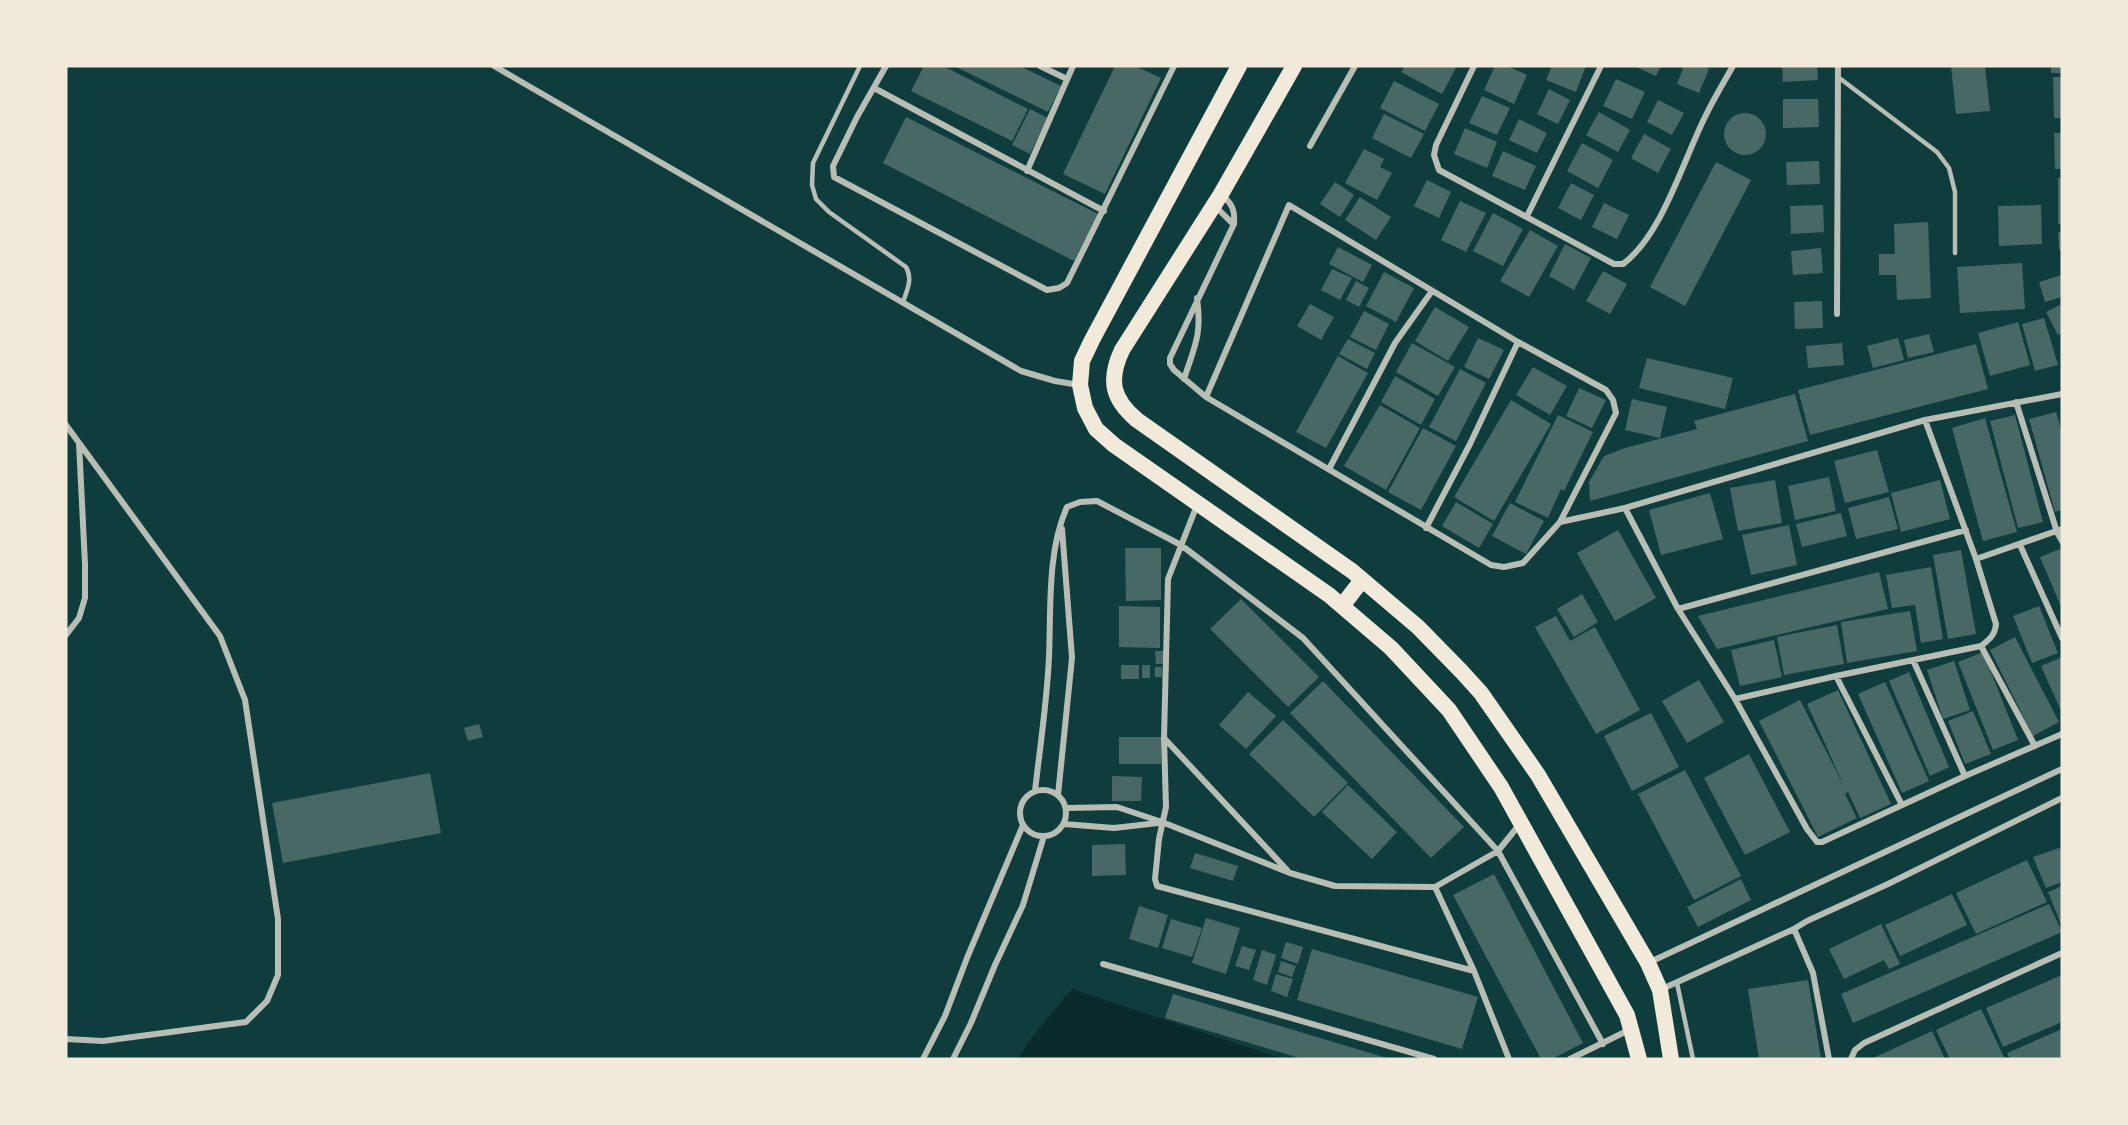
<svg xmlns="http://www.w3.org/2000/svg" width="2128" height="1125" font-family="'Source Sans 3',sans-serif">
<rect width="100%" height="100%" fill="#0f3d3e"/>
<path fill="#0a2a2b" d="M1072 989 1283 1059H1019L1028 1042Z"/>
<path fill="#486865" d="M924 66H943L1028 109 1012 141 911 91Z
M954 66H1020L1061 86 1048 112Z
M1115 66H1135L1161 78 1105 194 1063 174Z
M1405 66H1457L1442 94 1401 72Z
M1495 66H1507L1527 75 1514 104 1484 90Z
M1552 66H1586L1576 92 1546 80Z
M1634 66H1661L1656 76Z
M1684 66H1702L1709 69 1699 93 1677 84Z
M1782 66H1817L1818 80 1783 82Z
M1951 66H1985L1990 111 1956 114Z
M2051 66H2062V73H2051Z
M2053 77H2062V118H2054Z
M1616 79 1645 92 1632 119 1603 106Z
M1394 81 1439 104 1425 131 1380 108Z
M1549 89 1570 100 1558 124 1537 114Z
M1482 96 1510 108 1497 135 1469 123Z
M1783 99H1818L1819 127 1783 128Z
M1658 100 1684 113 1672 135 1647 122Z
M1030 109 1048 118 1030 154 1012 145Z
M1599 112 1630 130 1618 152 1586 135Z
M1724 134a21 21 0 1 1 42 0a21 21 0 1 1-42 0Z
M1384 114 1424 134 1411 158 1372 138Z
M906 117 1098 214 1074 261 883 163Z
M1519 119 1547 133 1537 153 1509 140Z
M1465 128 1497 142 1487 168 1454 154Z
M2054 133H2062V169H2055Z
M1644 134 1671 149 1658 173 1631 158Z
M1582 143 1613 160 1598 188 1567 171Z
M1364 149 1384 159 1380 167 1392 173 1377 200 1345 183Z
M1503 151 1536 166 1525 190 1492 176Z
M1819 161 1820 184 1787 185 1786 162Z
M1716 162 1751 180 1685 306 1650 287Z
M2058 178H2062V224H2058Z
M1427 180 1451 192 1439 218 1414 206Z
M1335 182 1354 195 1340 217 1320 204Z
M1571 183 1594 195 1581 220 1558 208Z
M1360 197 1391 217 1376 240 1345 220Z
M1460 201 1486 213 1466 252 1441 240Z
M1604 203 1629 215 1617 239 1592 227Z
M1823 205 1824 232 1791 234 1790 206Z
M2041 205 2042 244 1999 246 1998 206Z
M1493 213 1523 229 1503 266 1473 251Z
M1928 222 1931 298 1897 300 1896 275H1879V254H1895L1894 224Z
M1530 230 1558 246 1529 297 1500 281Z
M2058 232H2062V250H2059Z
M1565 244 1591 258 1574 290 1549 276Z
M1338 247 1372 265 1363 282 1329 264Z
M1821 248 1823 273 1793 275 1791 251Z
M2022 263 2025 309 1960 313 1957 267Z
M1332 269 1352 278 1340 300 1321 290Z
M1603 271 1627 284 1610 314 1586 301Z
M1384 272 1414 288 1396 322 1366 306Z
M2062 275V297L2045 302 2039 282Z
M1356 281 1369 288 1359 307 1346 300Z
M1822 301 1823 328 1795 329 1794 302Z
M1310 304 1334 317 1321 340 1297 326Z
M2062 304V333L2058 335 2046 312Z
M1435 307 1469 327 1448 361 1415 341Z
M1364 311 1389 324 1376 350 1350 337Z
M2044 318 2058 365 2035 371 2022 324Z
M2018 322 2030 365 1990 376 1978 333Z
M1929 334 1934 352 1908 358 1904 340Z
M1478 338 1504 350 1489 379 1464 367Z
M1898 338 1904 360 1873 368 1867 346Z
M1348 339 1375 353 1367 369 1339 354Z
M1412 343 1455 367 1438 396 1396 372Z
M1842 343 1844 365 1808 368 1806 346Z
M1976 344 1988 389 1810 435 1798 390Z
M1338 356 1368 373 1326 448 1296 432Z
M1647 358 1733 378 1725 409 1639 388Z
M1533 367 1567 386 1550 415 1516 395Z
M1460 369 1486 383 1456 441 1429 427Z
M1395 376 1435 399 1421 425 1381 402Z
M1579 388 1606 400 1592 428 1566 416Z
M1795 394 1808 441 1590 501 1589 482 1604 456 1625 448 1697 429 1694 421Z
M1632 399 1667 407 1660 438 1625 430Z
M1511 400 1551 424 1494 521 1454 497Z
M1380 405 1420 428 1386 490 1344 466Z
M2056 412 2062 433V510L2055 512 2029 419Z
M1558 415 1593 432 1564 491 1561 489 1548 518 1515 502Z
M2015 415 2043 522 2018 528 1990 421Z
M1985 418 2017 532 1983 541 1952 428Z
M1423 428 1456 446 1421 510 1388 492Z
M1877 450 1889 492 1845 503 1834 461Z
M1829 477 1836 511 1795 520 1788 486Z
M1775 480 1782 523 1738 531 1730 488Z
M1940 480 1950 519 1901 532 1891 493Z
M1710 493 1723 539 1661 555 1649 510Z
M1889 497 1898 529 1856 539 1848 508Z
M1456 502 1493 524 1479 548 1442 526Z
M1510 503 1544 521 1526 554 1492 536Z
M1841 513 1847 536 1802 547 1796 524Z
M1789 525 1797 565 1751 575 1742 535Z
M1618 530 1656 598 1615 621 1577 553Z
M1125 548H1161V600L1126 601Z
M2060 549 2062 553V609L2040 557Z
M1961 550 1976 634 1948 639 1933 555Z
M1931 567 1943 639 1921 643 1915 605 1892 608 1886 575Z
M1879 572 1888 609 1717 649 1698 616Z
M1582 594 1598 622 1574 637 1557 609Z
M1241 599 1319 677 1288 707 1210 629Z
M1119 606 1160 607V648L1119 647Z
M2039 606 2058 653 2032 663 2013 616Z
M1910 611 1917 651 1847 663 1841 622Z
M1556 616 1570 641 1595 627 1640 710 1596 734 1535 627Z
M1837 625 1844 664 1784 675 1777 637Z
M2015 637 2059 722 2033 736 1990 650Z
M1774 640 1782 677 1740 686 1731 650Z
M1155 651H1163V664H1156Z
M1983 652 2018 740 1993 750 1958 662Z
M2062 657V713L2041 666Z
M1954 661 1970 710 1943 719 1927 670Z
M1121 665H1139V679H1121Z
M1142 665H1150V678H1142Z
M1155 667H1162V677H1155Z
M1909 672 1949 767 1930 776 1889 681Z
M1699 680 1724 722 1687 743 1662 701Z
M1323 681 1464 827 1431 858 1290 713Z
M1885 682 1929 781 1902 793 1858 694Z
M1838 690 1891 804 1860 818 1848 792 1845 794 1857 818 1818 837 1759 721 1800 700 1845 788 1807 704Z
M1248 692 1276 716 1246 749 1219 725Z
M1973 711 1991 754 1965 764 1948 721Z
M1651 713 1679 767 1632 791 1604 736Z
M1283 720 1348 783 1314 817 1249 754Z
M479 724 483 737 468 741 464 728Z
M1119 737H1161V764H1119Z
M1749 754 1790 832 1745 855 1704 778Z
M1685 770 1741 876 1694 900 1638 794Z
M430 773 441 833 283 863 272 803Z
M1112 776 1142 777 1141 801H1112Z
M1348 785 1397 832 1372 859 1322 812Z
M1125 844 1126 875 1092 876V845Z
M2062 847V882L2046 888 2033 857Z
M1195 853 1238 866 1233 881 1190 868Z
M2027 860 2047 902 1976 934 1956 893Z
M1494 874 1583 1043 1552 1059H1541L1453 895Z
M1741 879 1751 900 1698 927 1687 907Z
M2062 886V927L2048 892Z
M1952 894 1967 925 1900 956 1885 925Z
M2049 904 2062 932 1853 1023 1841 994Z
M1139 906 1168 915 1158 948 1129 939Z
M1206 918 1240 928 1226 974 1192 963Z
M1171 919 1202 928 1192 957 1162 948Z
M1881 924 1900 964 1889 969 1884 960 1844 979 1829 949Z
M1286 942 1303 947 1298 964 1281 958Z
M1242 946 1256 950 1249 970 1235 966Z
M1312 949 1478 997 1462 1049 1297 1000Z
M1262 950 1276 955 1267 985 1253 980Z
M1281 961 1296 966 1292 977 1278 972Z
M1276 974 1293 979 1287 997 1271 991Z
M2062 975V1022L2003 1047 1986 1008Z
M1808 980 1821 1059H1759L1748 989Z
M1173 994 1387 1058V1059H1303L1165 1018Z
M1981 1009 2005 1059H1950L1936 1030Z
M2062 1029V1059H2010L2007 1053Z
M1932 1031 1945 1059H1871L1908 1042Z"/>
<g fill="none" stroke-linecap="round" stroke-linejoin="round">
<path stroke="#b8beb3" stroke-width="4.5" d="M860 66 813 163 812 185 816 199 829 212 906 267C913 279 907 290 903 302
M1838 77 1937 152 1949 168 1955 192V253
M1677 983 1693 1059"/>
<path stroke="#b8beb3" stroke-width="6" d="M494 66 1021 371 1055 381 1079 385
M886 66 857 117 833 166 834 177 1047 290 1059 288 1067 283 1174 66
M1040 66 1067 79
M1474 66 1436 145 1434 155 1439 170 1614 264H1623C1663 234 1683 160 1706 115 1714 98 1724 82 1733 66
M874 88 1104 211
M1310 146 1355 66
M1027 171 1073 66
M1215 206 1233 224
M1527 216 1601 66
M1837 314 1838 66
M1184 379C1195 345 1202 335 1197 298
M1206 397 1289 205 1518 342 1606 390 1613 400 1616 413 1560 522 1523 563 1504 567 1491 565 1206 397 1174 370 1170 364V358L1234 224C1235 211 1233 205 1223 196
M2016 402 2057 532 2062 541
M66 425 220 636 245 700 278 919V975L267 1001 246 1022 103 1041 66 1039
M1329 469 1395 343 1432 291
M1197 505 1168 579 1164 738 1166 807 1159 839 1155 879 1157 886 1474 971
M1625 508 1678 609 1735 699 1807 829 1817 842H1822L1965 776 2062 734
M1560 522 1625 508 1925 420 2062 394
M1426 528 1470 444 1518 342
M2020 545 2062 638
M1976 559 2062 529
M1678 609 1966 530
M66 635 79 618 85 598V564L79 443
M1981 646 2035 746
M1913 660 1965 776
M1836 676 1902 805
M1735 699 1836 676 1981 646C1990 639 1995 635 1996 624L1976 559 1925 420
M1164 738 1287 870
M1020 813a23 23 0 1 1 46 0a23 23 0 1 1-46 0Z
M1035 791C1040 747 1047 702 1049 657 1051 610 1047 551 1067 507L1080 502 1097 501 1181 545 1303 638 1498 851 1603 1044
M1058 795 1072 658 1062 529
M1066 808 1117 807 1162 822 1290 873 1335 886 1435 887 1498 851 1519 825
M1064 824 1114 828 1158 823
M1435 887 1474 971 1509 1059
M1794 929 1813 973 1829 1059
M1648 963 2062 769
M1103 964 1434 1059
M1662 989 1794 929 1807 921 1888 884 2062 798
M923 1059 945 1016 967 958 1023 825
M953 1059 971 1023 995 965 1023 905 1044 836
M1570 1059 1629 1030
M1851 1059 1855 1050 1864 1043 2062 953"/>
<path stroke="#f1e9da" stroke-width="16" d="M1239 66 1092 340 1082 361 1080 385 1085 408 1096 429 1114 445 1329 595 1391 648 1449 710 1501 787 1627 1015 1639 1059
M1294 66 1221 194 1122 350C1108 380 1112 399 1137 420L1352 571 1418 627 1462 672 1481 693 1538 775 1648 963 1660 990 1671 1059
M1342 606 1362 580"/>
</g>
<rect width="2128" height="1125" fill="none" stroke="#f1e9da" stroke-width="135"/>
</svg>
